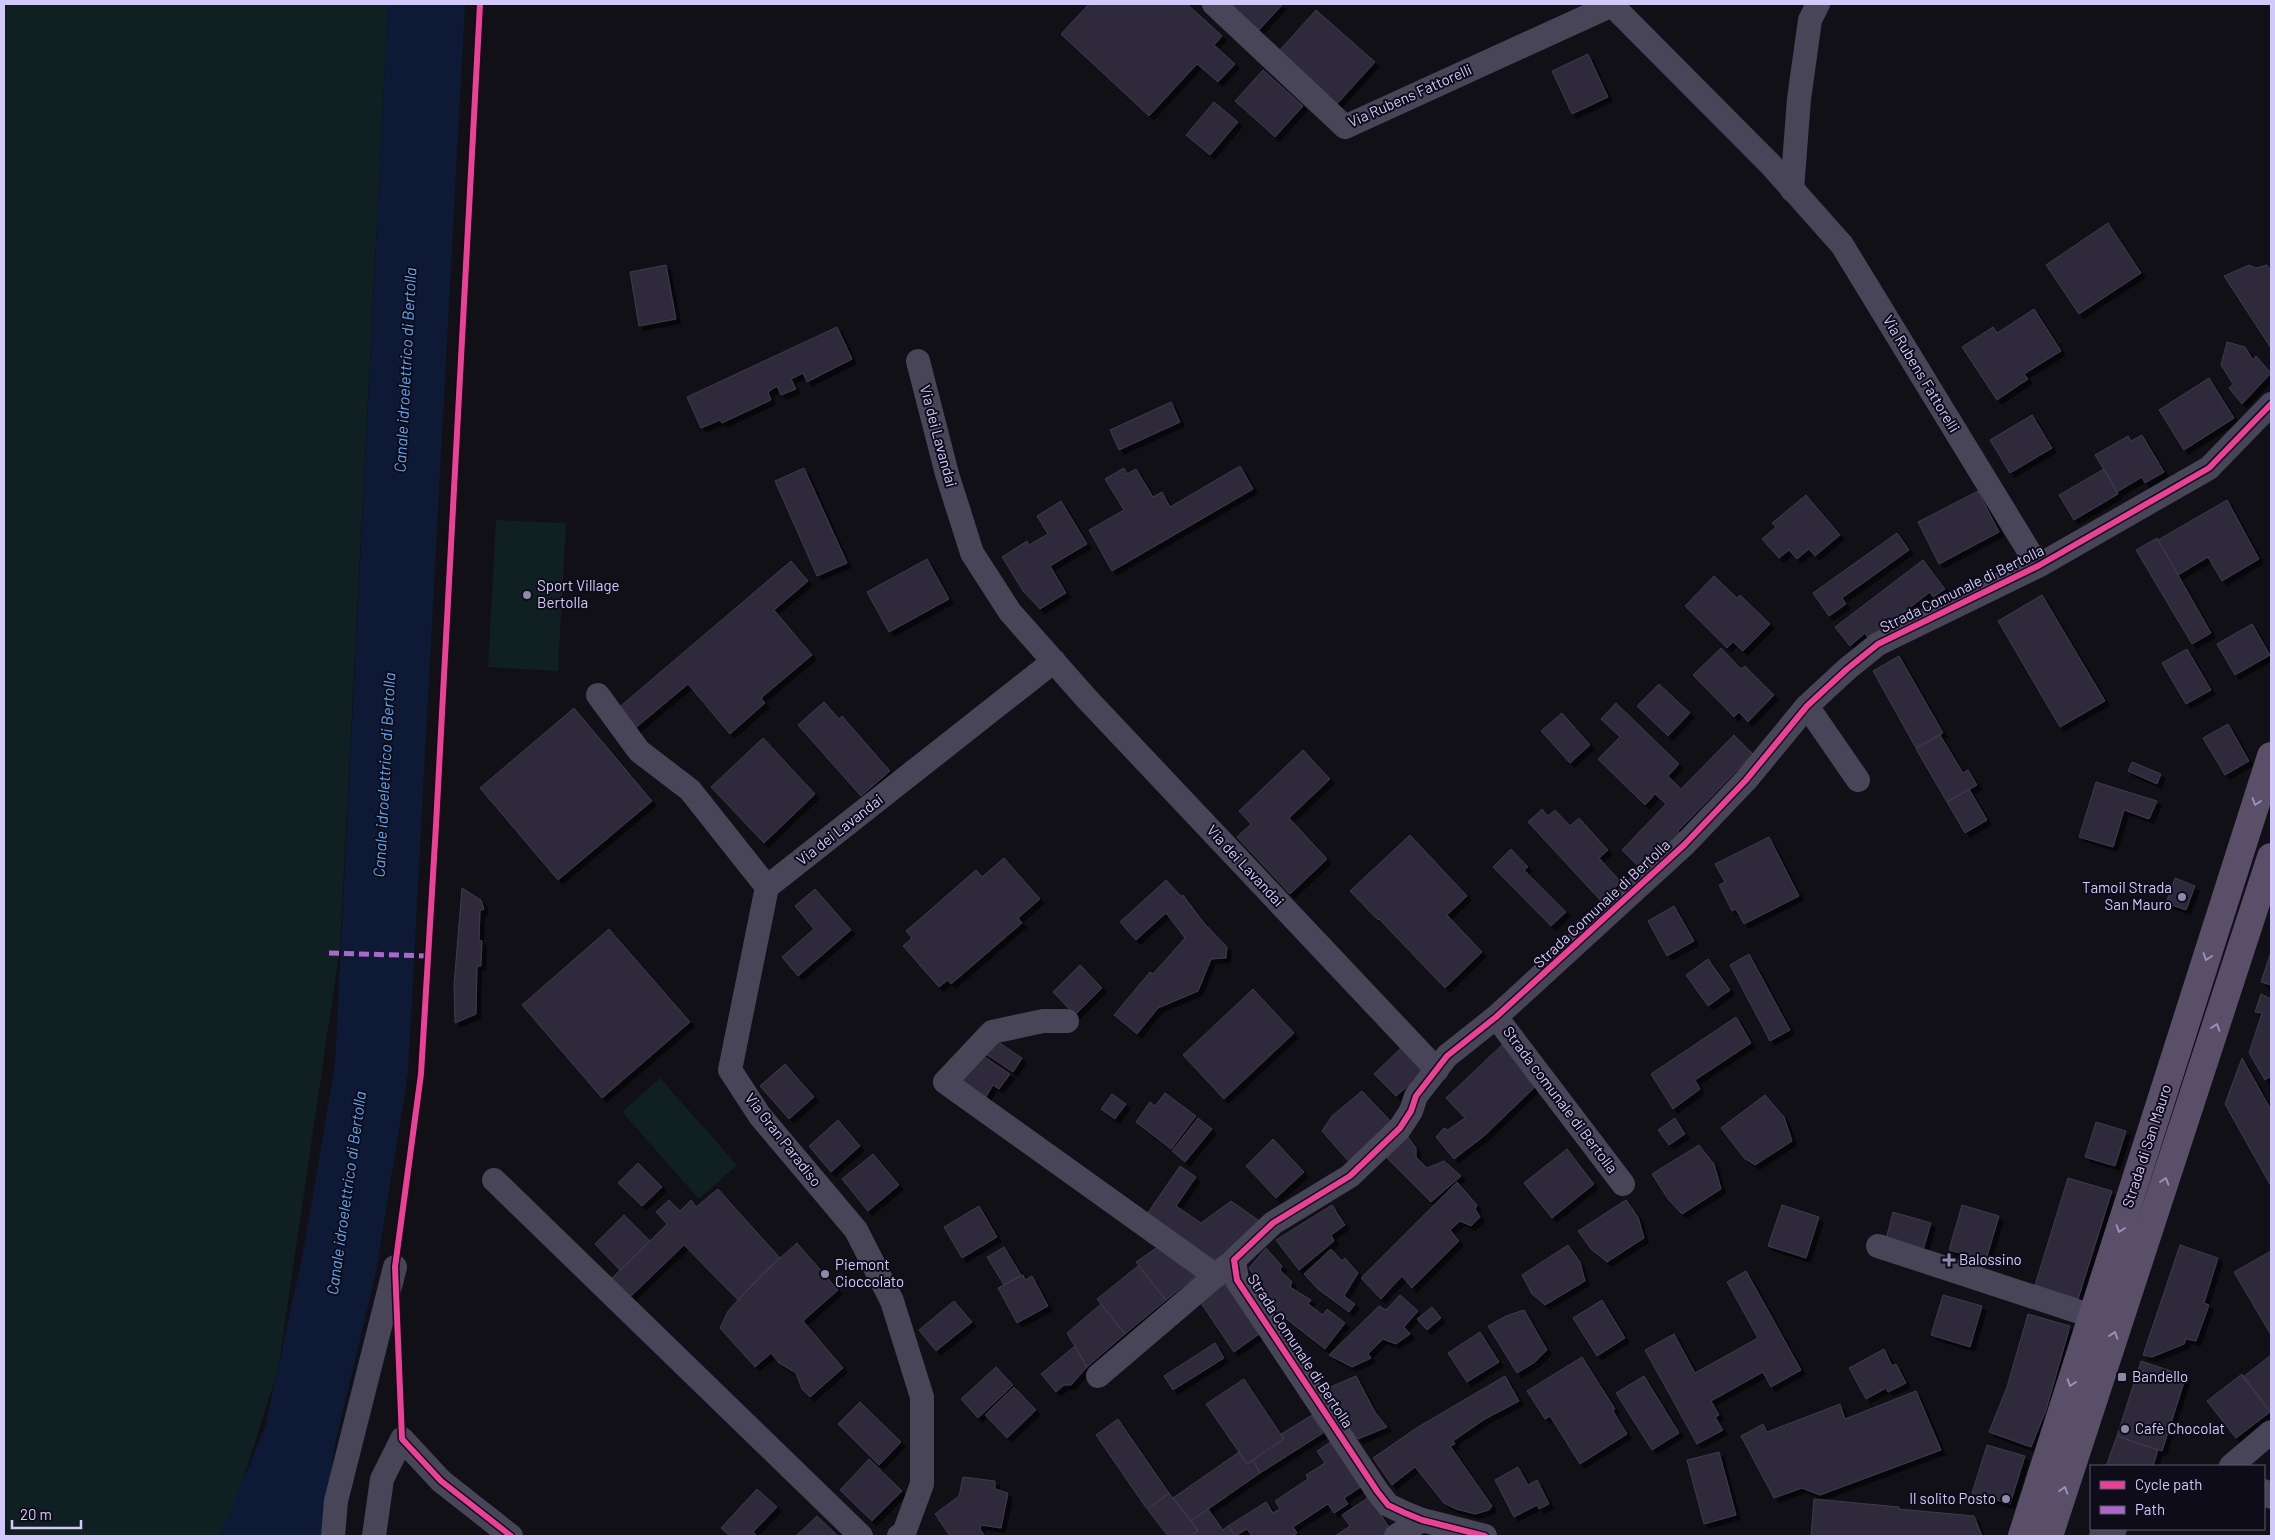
<svg xmlns="http://www.w3.org/2000/svg" width="2275" height="1540" font-family="Barlow,sans-serif">
<defs>
<filter id="shadow"><feDropShadow dx="4.5" dy="4.5" stdDeviation="0" flood-color="#0009"/></filter>
</defs>
<rect width="100%" height="100%" fill="#111016"/>
<path fill="#102022" d="M4 4H388L340 948 278 1370 225 1536H4Z
M496 520 566 523 558 671 488 667Z
M660 1078 737 1165 699 1199 622 1112Z"/>
<path fill="#0e1a35" d="M388 4H465L408 1073 376 1272 334 1448 325 1536H220L265 1427 303 1253 335 1065Z"/>
<path fill="#2f2c3a" stroke="#3e3a4b" filter="url(#shadow)" d="M1089 4H1187L1222 36 1214 45 1235 64 1218 82 1197 64 1149 116 1061 34Z
M1230 4H1281L1282 5 1259 30Z
M1316 10 1375 62 1337 104 1279 51Z
M1588 54 1608 97 1572 114 1552 71Z
M1263 70 1303 106 1275 137 1235 101Z
M1214 102 1238 122 1210 155 1186 135Z
M2108 223 2141 273 2079 314 2046 265Z
M666 265 676 319 639 326 630 272Z
M2249 265 2256 268 2267 265 2271 271V348L2224 276Z
M2034 309 2061 351 2024 374 2028 379 1997 400 1962 347 1993 327 1997 333Z
M837 327 852 359 807 382 803 373 791 379 796 389 781 395 777 386 768 392 771 400 722 423 720 420 701 428 687 397Z
M2227 342 2245 347 2253 360 2256 356 2271 373 2242 404 2229 388 2233 384 2221 365Z
M2209 378 2234 418 2184 450 2159 410Z
M1171 402 1180 422 1119 450 1110 430Z
M2032 415 2052 448 2010 473 1990 440Z
M2142 435 2164 472 2145 483 2142 477 2117 492 2095 455 2128 436 2131 441Z
M1240 466 1253 489 1112 571 1089 530 1124 510 1105 479 1124 468 1127 474 1136 469 1153 497 1162 492 1170 507Z
M804 468 847 563 817 576 775 481Z
M2104 469 2118 494 2074 520 2059 495Z
M1978 491 1999 532 1939 564 1918 522Z
M1806 495 1840 535 1815 556 1809 549 1797 559 1789 550 1779 558 1762 539 1776 527 1772 523Z
M2227 500 2259 559 2222 581 2208 557 2178 575 2158 540Z
M1061 501 1087 544 1050 566 1066 593 1040 609 1023 591 1002 557 1027 541 1029 545 1048 534 1037 516Z
M1897 533 1909 550 1842 598 1846 604 1829 616 1813 593Z
M2157 538 2211 633 2192 644 2136 550Z
M927 559 949 599 889 632 867 592Z
M1923 560 1945 589 1933 597 1930 592 1869 639 1865 633 1850 646 1835 627Z
M791 561 808 581 774 610 812 655 761 698 765 703 730 734 688 684 633 730 616 710Z
M1714 576 1737 598 1740 595 1770 624 1743 651 1733 642 1727 648 1685 606Z
M2042 595 2105 701 2060 727 1998 621Z
M2252 624 2270 655 2235 675 2217 644Z
M1721 648 1741 669 1745 666 1774 695 1748 722 1739 712 1734 717 1693 675Z
M2187 649 2211 690 2186 704 2162 663Z
M1899 656 1943 733 1916 748 1873 671Z
M1659 684 1690 713 1668 736 1637 706Z
M824 702 839 719 842 716 890 771 861 796 798 725Z
M1616 703 1679 764 1668 776 1681 789 1734 735 1753 754 1678 831 1685 838 1648 876 1622 850 1666 804 1655 794 1645 805 1598 759 1620 737 1601 719Z
M574 708 652 801 558 880 480 788Z
M1562 713 1590 745 1570 763 1541 731Z
M2228 724 2249 761 2225 775 2203 738Z
M1940 735 1963 773 1968 770 1977 785 1947 802 1916 749Z
M763 738 815 794 764 843 711 787Z
M1303 750 1330 779 1289 818 1327 859 1290 894 1237 837 1251 824 1239 811Z
M2132 762 2161 774 2157 784 2128 771Z
M2096 782 2157 801 2149 819 2124 810 2113 847 2079 837Z
M1969 789 1987 820 1965 833 1947 802Z
M1542 809 1548 816 1555 810 1570 826 1579 818 1608 850 1599 858 1621 882 1601 901 1528 822Z
M1410 835 1467 896 1447 915 1482 952 1445 988 1379 919 1378 920 1350 891Z
M1769 837 1799 896 1744 924 1736 909 1732 911 1719 885 1725 882 1715 864Z
M1511 849 1528 867 1524 870 1566 912 1551 926 1493 867Z
M1004 858 1040 899 1018 918 1022 923 951 984 948 980 939 987 903 946 912 938 906 931 976 870 982 877Z
M2175 878 2195 886 2186 910 2166 903Z
M1166 880 1182 897 1183 895 1204 923 1227 947 1226 958 1211 959 1198 991 1158 1008 1137 1034 1114 1015 1150 972 1153 974 1185 938 1166 913 1136 940 1120 922Z
M462 888 481 900 484 909 480 911 479 940 482 941 481 966H477L476 1014 455 1023 454 985Z
M815 889 851 930 798 976 782 957 814 929 795 906Z
M1674 906 1694 941 1667 956 1648 921Z
M609 929 690 1022 602 1098 522 1005Z
M2271 952V985L2261 982Z
M1749 954 1790 1030 1770 1041 1730 965Z
M1708 959 1730 990 1708 1006 1686 975Z
M1080 965 1102 988 1075 1015 1053 992Z
M1253 989 1294 1033 1224 1099 1183 1055Z
M2261 994 2271 999V1076L2265 1080 2249 1053 2262 1013 2255 1012Z
M1736 1017 1751 1043 1695 1080 1700 1089 1673 1109 1651 1074Z
M995 1040 1022 1058 1013 1072 986 1054Z
M1502 1045 1536 1086 1484 1136 1454 1159 1436 1137 1444 1128 1448 1130 1465 1118 1446 1098Z
M1403 1046 1426 1071 1396 1096 1374 1074Z
M980 1054 1010 1074 999 1089 993 1085 984 1100 959 1083Z
M2242 1058 2271 1110V1186L2225 1104Z
M785 1064 814 1097 789 1119 760 1086Z
M1362 1091 1396 1127 1350 1163 1322 1131 1332 1116Z
M1165 1093 1196 1116 1171 1149 1136 1122 1150 1102 1155 1106Z
M1112 1094 1126 1104 1115 1119 1101 1109Z
M1765 1095 1784 1117 1792 1141 1755 1165 1744 1158 1721 1128Z
M1198 1118 1212 1129 1185 1162 1172 1151Z
M1675 1118 1685 1134 1669 1145 1658 1130Z
M838 1120 860 1146 831 1172 809 1146Z
M2096 1122 2126 1131 2115 1166 2085 1157Z
M1408 1137 1416 1148V1157L1427 1168 1444 1161 1461 1176 1431 1202 1387 1158Z
M1273 1139 1304 1172 1276 1198 1246 1166Z
M1699 1145 1714 1164 1721 1189 1682 1214 1668 1199 1652 1174Z
M1567 1149 1594 1184 1552 1218 1524 1183Z
M873 1154 899 1185 868 1211 842 1179Z
M638 1163 662 1187 642 1206 618 1183Z
M1180 1166 1196 1177 1176 1206 1201 1223 1231 1201 1261 1222 1213 1265 1145 1217Z
M2068 1178 2112 1191 2078 1299 2035 1285Z
M1457 1182 1477 1205 1475 1209 1480 1217 1471 1226 1460 1221 1450 1230 1459 1241 1412 1288 1402 1276 1381 1299 1361 1278Z
M718 1189 780 1258 738 1300 684 1245 629 1298 609 1281 667 1224 656 1212 669 1200 680 1211 691 1200 696 1207Z
M1626 1200 1638 1217 1644 1238 1607 1262 1591 1249 1578 1231Z
M1332 1205 1345 1225 1331 1235 1334 1241 1299 1270 1276 1240Z
M1782 1205 1819 1217 1806 1258 1768 1246Z
M1962 1205 1999 1216 1986 1260 1949 1250Z
M979 1206 997 1237 962 1258 944 1227Z
M1893 1212 1931 1223 1923 1250 1886 1239Z
M624 1215 650 1241 620 1270 595 1244Z
M797 1243 838 1290 803 1321 843 1368 810 1397 802 1389 796 1373 779 1363 771 1353 755 1367 720 1328 728 1311 762 1274Z
M1162 1244 1201 1272 1166 1300 1136 1262Z
M1568 1245 1580 1262 1585 1281 1545 1305 1532 1294 1522 1275Z
M2180 1245 2218 1258 2204 1303 2209 1305 2196 1341 2186 1339 2184 1344 2152 1357 2143 1355Z
M1004 1247 1021 1275 1004 1285 987 1257Z
M1266 1248 1282 1266 1280 1270 1292 1282 1290 1287 1311 1300 1308 1304 1323 1315 1327 1309 1345 1323 1325 1349 1276 1311 1249 1268Z
M1331 1249 1342 1261 1345 1258 1358 1273 1344 1296 1355 1304 1349 1312 1319 1290 1304 1274Z
M2271 1251V1335L2234 1272Z
M1138 1266 1166 1300 1125 1334 1097 1299Z
M1746 1271 1801 1370 1771 1387 1763 1372 1711 1401 1719 1415 1715 1417 1723 1430 1697 1444 1645 1350 1674 1334 1695 1373 1758 1338 1727 1282Z
M1023 1275 1025 1280 1032 1276 1048 1306 1017 1323 998 1288Z
M1224 1283 1259 1334 1234 1352 1199 1300Z
M1400 1295 1418 1311 1404 1327 1410 1334 1396 1344 1383 1339 1368 1354 1371 1358 1352 1367 1329 1355 1379 1306 1386 1310Z
M1943 1295 1982 1306 1970 1347 1931 1335Z
M1602 1300 1625 1338 1597 1356 1573 1318Z
M954 1301 972 1322 936 1351 919 1330Z
M1101 1304 1125 1334 1087 1367 1067 1333Z
M1432 1307 1441 1318 1427 1330 1417 1319Z
M1524 1310 1547 1350 1535 1362 1517 1373 1488 1326 1506 1316Z
M2028 1314 2070 1326 2046 1410 2031 1447 1989 1432 2007 1387Z
M1480 1332 1499 1362 1467 1382 1448 1353Z
M1215 1343 1224 1358 1173 1390 1164 1376Z
M1075 1346 1087 1367 1071 1385H1064L1056 1392 1041 1374Z
M1884 1349 1892 1366 1896 1364 1906 1383 1888 1392 1886 1388 1866 1399 1849 1368Z
M2271 1355V1411L2270 1412 2243 1377Z
M1582 1357 1615 1409 1613 1411 1627 1434 1580 1464 1550 1416 1545 1419 1527 1391Z
M2141 1361 2186 1376 2162 1451 2117 1436Z
M996 1367 1013 1385 978 1418 961 1399Z
M2242 1374 2270 1412 2236 1438 2207 1401Z
M1356 1376 1375 1412 1387 1427 1358 1439 1348 1427 1328 1388Z
M1505 1376 1519 1401 1485 1419 1453 1441 1455 1444 1450 1446 1492 1506 1489 1510 1475 1514 1456 1509 1444 1503 1415 1467 1392 1485 1373 1458 1418 1427Z
M1644 1376 1679 1433 1652 1450 1616 1393Z
M1244 1379 1284 1439 1247 1464 1206 1404Z
M1014 1387 1036 1410 1007 1438 985 1415Z
M1916 1391 1941 1450 1820 1495 1802 1488 1774 1498 1741 1436 1763 1424 1767 1432 1840 1404 1845 1419Z
M860 1402 901 1442 879 1465 838 1424Z
M1312 1415 1323 1433 1260 1473 1253 1460 1284 1439 1281 1434Z
M1118 1419 1169 1493 1147 1509 1096 1435Z
M2117 1436 2158 1450 2153 1466H2106Z
M1332 1441 1362 1486 1344 1498 1348 1504 1334 1513 1328 1504 1293 1527 1297 1533 1292 1536H1252L1247 1529 1235 1536 1228 1526 1266 1502 1273 1513 1280 1509 1275 1501 1308 1479 1306 1475 1325 1463 1317 1451Z
M1987 1445 2025 1456 2010 1504 1972 1493Z
M1239 1452 1247 1464 1253 1460 1260 1473 1191 1521 1173 1498Z
M1719 1452 1736 1515 1704 1524 1687 1460Z
M869 1459 902 1491 872 1521 840 1490Z
M1518 1467 1528 1485 1537 1480 1549 1504 1539 1509 1537 1505 1514 1517 1495 1480Z
M963 1477 995 1481V1489L1008 1493 1001 1528 981 1525 980 1529 985 1536H950L935 1514 959 1496Z
M757 1489 777 1507 753 1532 757 1536H730L721 1528Z
M1169 1493 1198 1531 1190 1536H1168L1148 1510Z
M1369 1497 1391 1530 1382 1536H1335L1350 1526 1342 1515Z
M1814 1499 1899 1507V1509L1974 1516 1982 1536H1811Z
M1208 1509 1223 1530 1228 1526 1235 1536H1190L1198 1531 1191 1521Z
M817 1516 838 1536H796Z"/>
<g fill="none" stroke-linecap="round" stroke-linejoin="round">
<path stroke="#474557" stroke-width="24" d="M1214 4 1345 127 1612 5
M1611 4 1770 164 1842 245 2038 566
M1792 190 1799 99 1810 20 1818 4
M918 361 947 474 972 553 1010 612 1087 699 1437 1070
M598 695 639 751 690 790 767 887 730 1070 760 1116 856 1230 892 1301 922 1397V1484L904 1533 899 1536
M1807 706 1858 780
M767 887 1054 661
M1496 1017 1623 1184
M1067 1021H1043L992 1032 945 1082 1216 1276
M494 1180 861 1536
M1878 1246 2092 1316
M1098 1376 1227 1266
M2231 1466 2271 1432
M2264 1491 2271 1497
M333 1536 336 1501 395 1267
M374 1536 382 1479 402 1439 441 1481 511 1536
M1396 1536 1422 1520
M1485 1536 1422 1520 1405 1513 1388 1505 1377 1491 1237 1280 1234 1260 1273 1223 1350 1176 1400 1128 1411 1111 1416 1096 1447 1056 1496 1017 1684 845 1746 780 1807 706 1847 669 1878 644 2038 566 2209 468 2271 404
M2101 1536 2115 1529"/>
<path stroke="#5a4f68" stroke-width="28" d="M2022 1536 2271 756
M2049 1536 2271 857"/>
<path stroke="#ac68c9" stroke-width="5" stroke-dasharray="10 5" stroke-linecap="butt" d="M329 953 428 956"/>
<g stroke="#0f0c1a" stroke-width="9">
<path id="cycleway" d="M480 4 436 825 421 1074 395 1267 402 1439 441 1481 511 1536
M1485 1536 1422 1520 1405 1513 1388 1505 1377 1491 1237 1280 1234 1260 1273 1223 1350 1176 1400 1128 1411 1111 1416 1096 1447 1056 1496 1017 1684 845 1746 780 1807 706 1847 669 1878 644 2038 566 2209 468 2271 404"/>
</g>
<use href="#cycleway" stroke="#ea4096" stroke-width="6"/>
</g>
<defs><path id="oneway-chevron" d="M-2-3.5L2.5 0L-2 3.5" fill="none" stroke-width="1.6" stroke-linecap="round" stroke-linejoin="round" transform="scale(1.25)"/></defs>
<g stroke="#9c92b9">
<use href="#oneway-chevron" transform="translate(2256 802) rotate(108)"/>
<use href="#oneway-chevron" transform="translate(2207 957) rotate(108)"/>
<use href="#oneway-chevron" transform="translate(2216 1027) rotate(-72)"/>
<use href="#oneway-chevron" transform="translate(2165 1181) rotate(-72)"/>
<use href="#oneway-chevron" transform="translate(2120 1229) rotate(108)"/>
<use href="#oneway-chevron" transform="translate(2114 1335) rotate(-72)"/>
<use href="#oneway-chevron" transform="translate(2071 1383) rotate(108)"/>
<use href="#oneway-chevron" transform="translate(2064 1490) rotate(-72)"/>
</g>
<g fill="#8e88ab" stroke="#0f0c1a" stroke-width="2">
<circle cx="527" cy="595" r="5"/>
<circle cx="2182" cy="897" r="5"/>
<path d="M1946.5 1252.5h5v5h5v5h-5v5h-5v-5h-5v-5h5z"/>
<circle cx="825" cy="1274" r="5"/>
<rect x="2117" y="1372" width="10" height="10" rx="2.5"/>
<circle cx="2125" cy="1429" r="5"/>
<circle cx="2006" cy="1499" r="5"/>
</g>
<g text-anchor="middle" stroke-width="4" stroke-linejoin="round" paint-order="stroke">
<g font-size="15" fill="#d2c9fb" stroke="#0f0c1a">
<text transform="translate(1410 96) rotate(-24)" y="5">Via Rubens Fattorelli</text>
<text transform="translate(1921 374) rotate(59)" y="5">Via Rubens Fattorelli</text>
<text transform="translate(938 436) rotate(75)" y="5">Via dei Lavandai</text>
<text transform="translate(1962 589) rotate(-26)" y="5">Strada Comunale di Bertolla</text>
<text transform="translate(840 830) rotate(-38)" y="5">Via dei Lavandai</text>
<text transform="translate(1245 866) rotate(47)" y="5">Via dei Lavandai</text>
<text transform="translate(1602 904) rotate(-43)" y="5">Strada Comunale di Bertolla</text>
<text transform="translate(1560 1100) rotate(53)" y="5">Strada comunale di Bertolla</text>
<text transform="translate(783 1140) rotate(52)" y="5">Via Gran Paradiso</text>
<text transform="translate(2147 1146) rotate(-72)" y="5">Strada di San Mauro</text>
<text transform="translate(1300 1351) rotate(57)" y="5">Strada Comunale di Bertolla</text>
</g>
<g font-size="15" fill="#d2c9fb" stroke="#0f0c1a" text-anchor="start">
<text x="537" y="591">Sport Village<tspan x="537" dy="17">Bertolla</tspan></text>
<text x="2172" y="893" text-anchor="end">Tamoil Strada<tspan x="2172" dy="17">San Mauro</tspan></text>
<text x="1959" y="1265">Balossino</text>
<text x="835" y="1270">Piemont<tspan x="835" dy="17">Cioccolato</tspan></text>
<text x="2132" y="1382">Bandello</text>
<text x="2135" y="1434">Cafè Chocolat</text>
<text x="1996" y="1504" text-anchor="end">Il solito Posto</text>
</g>
<g font-size="16" font-style="italic" fill="#60a7f2" stroke="#0f0c1a">
<text transform="translate(405 370) rotate(-87)" y="6">Canale idroelettrico di Bertolla</text>
<text transform="translate(384 775) rotate(-87)" y="6">Canale idroelettrico di Bertolla</text>
<text transform="translate(346 1193) rotate(-82)" y="6">Canale idroelettrico di Bertolla</text>
</g>
</g>
<rect width="2275" height="1540" fill="none" stroke="#d2c9fb" stroke-width="10"/>
<rect x="2090" y="1465" width="175" height="65" fill="#0f0c1a" stroke="#5d5874"/>
<rect x="2100" y="1481" width="25" height="8" fill="#ea4096" stroke="#5d5874"/>
<text x="2135" y="1490" font-size="15" fill="#d2c9fb">Cycle path</text>
<rect x="2100" y="1506" width="25" height="8" fill="#ac68c9" stroke="#5d5874"/>
<text x="2135" y="1515" font-size="15" fill="#d2c9fb">Path</text>
<path d="M12 1520v8h69v-8" fill="none" stroke="#d2c9fb" stroke-width="2.5"/>
<text x="20" y="1520" font-size="15" fill="#d2c9fb" stroke="#0f0c1a" stroke-width="4" paint-order="stroke">20 m</text>
</svg>
